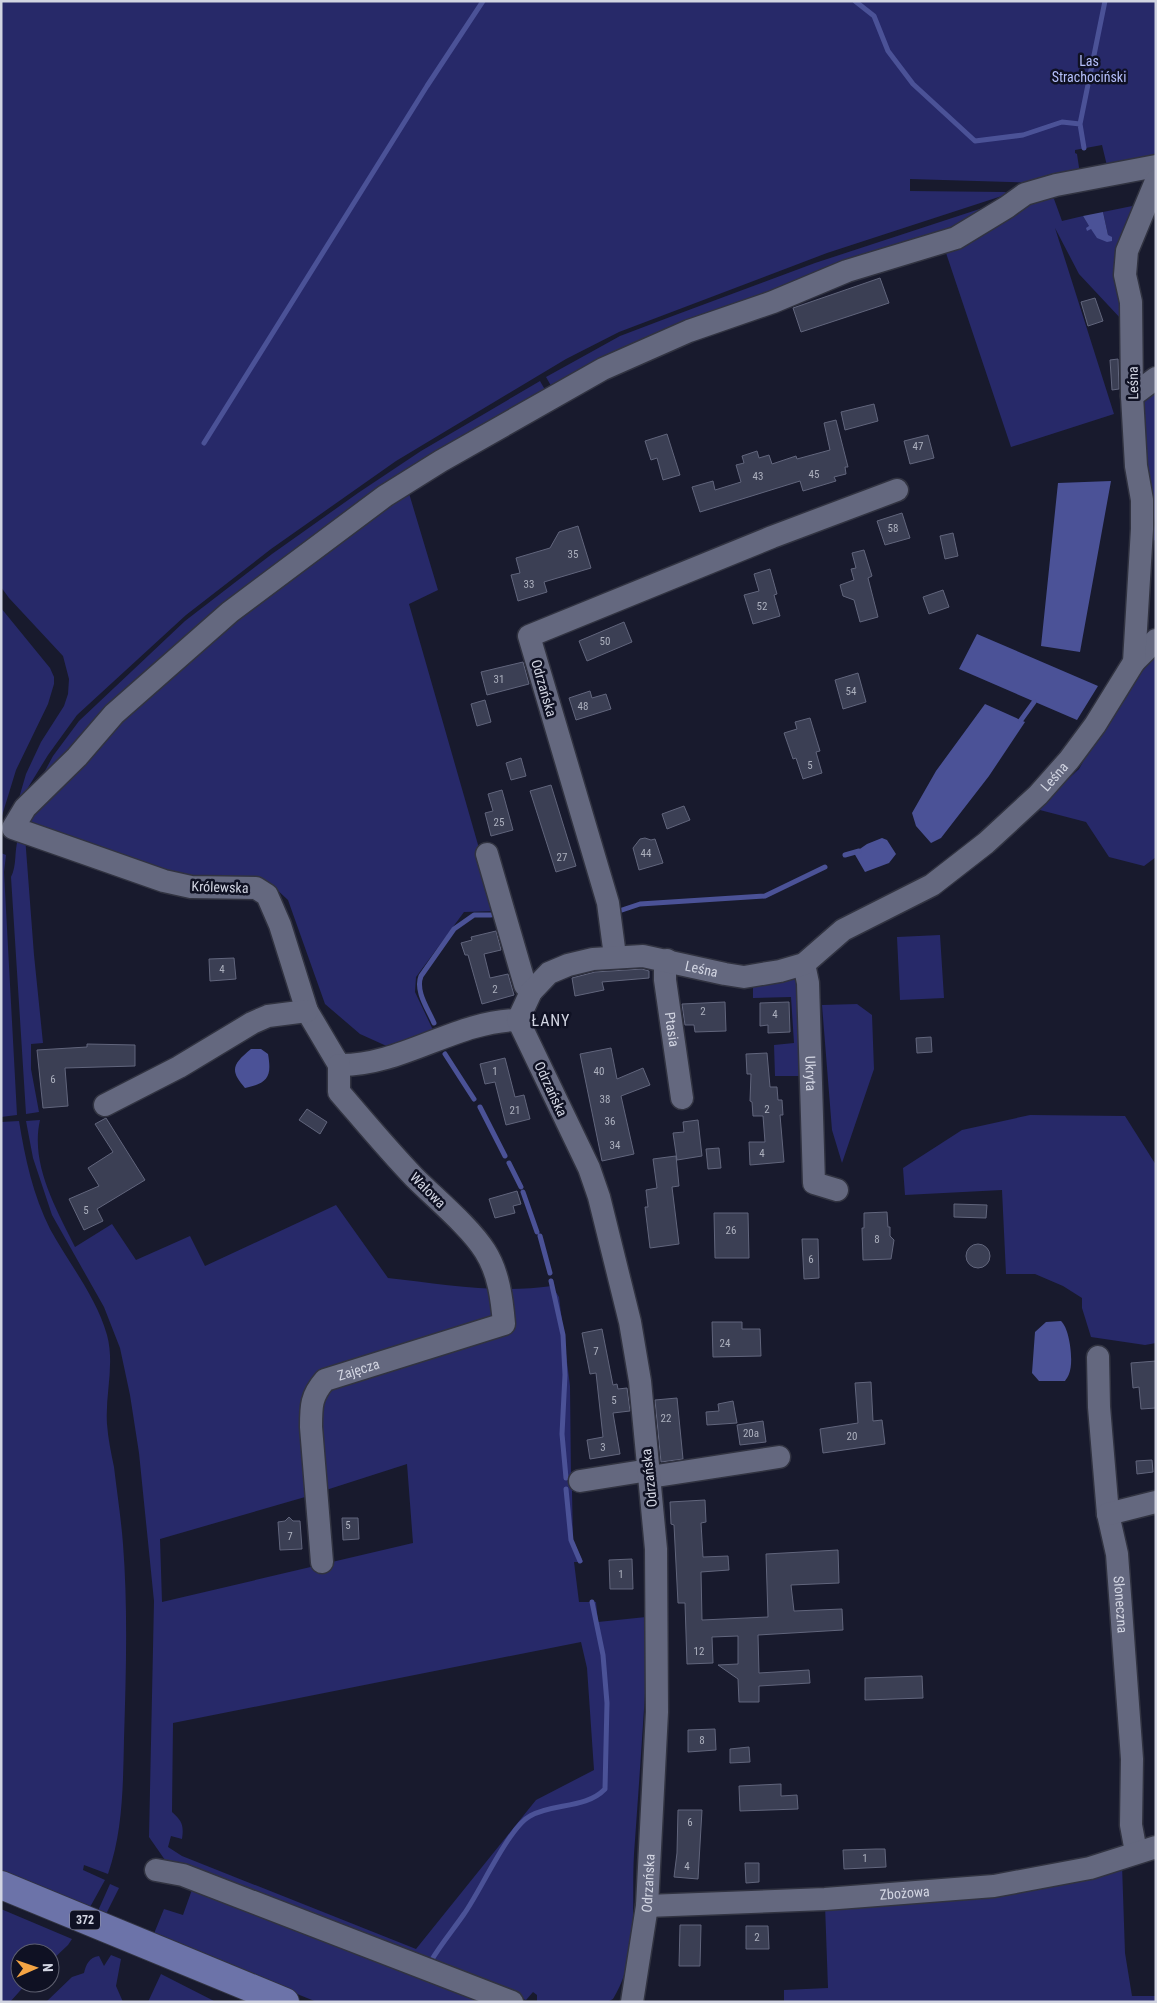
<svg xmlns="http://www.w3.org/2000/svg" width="1157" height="2003" font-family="'Roboto Condensed',sans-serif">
<rect width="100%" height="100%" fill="#181a2d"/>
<path fill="#272969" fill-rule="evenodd" d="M1 1H1156V159L1108 170 1102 145 1075 150V153L1077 154 1080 174 1039 183 910 179V191L1005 192 1008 194 827 253 619 332 566 359 396 461 271 549 186 615 77 715 48 755 21 799 19 798 26 774 41 742 64 706 68 694 69 679 63 656 9 598 1 587Z
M1048 196 1054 199 1062 221 1083 216 1091 229 1108 235 1103 212 1142 204 1122 320 1079 274 1055 228 1114 414 1011 447 944 247 1024 202Z
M1007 200 957 232 554 391 546 377 620 336 670 317 815 263Z
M540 381 548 395 401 480 39 782 53 756 79 721 185 621 272 554 358 493 421 451Z
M1156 392V541L1152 539 1155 524 1140 401Z
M408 490 438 590 409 604 497 911 464 912 416 977 415 992 433 1030 391 1048 360 1034 325 1004 288 900 274 887 191 882 25 821 170 671Z
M1 608 50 668 54 677V684L48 704 16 770 1 819Z
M1156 647V857L1144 866 1109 857 1086 822 1036 809 1079 769 1128 681Z
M25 836 34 955 43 1043 31 1044V1069L39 1112 26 1114 11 877C17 865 14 852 18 839Z
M1 853 6 855 4 872 17 1115 1 1117Z
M940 935 944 998 900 1000 897 937Z
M792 977 800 982 806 1076H775L774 1045 794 1043 791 997 753 998V984Z
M857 1004 872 1015 874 1069 842 1163 832 1130 822 1005Z
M1030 1115 1125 1116 1156 1165V1343L1145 1345 1091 1337 1082 1308V1298L1063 1286 1035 1274H1006L1002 1190 905 1195 903 1168 962 1130Z
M40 1120C30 1164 56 1208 75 1247L112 1224 136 1260 190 1236 205 1266 336 1205 388 1278C442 1284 498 1294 552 1286L559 1297 570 1386 571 1478 635 1479 572 1491 573 1540 583 1562H574L579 1602H596L598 1622 646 1617 648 1645C644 1714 639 1784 634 1854 631 1904 640 1955 613 1999L607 2002H537V1995L533 1992 526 2000 177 1869 165 1860 149 1837 154 1601 139 1453 130 1395 120 1348 104 1307 52 1215 33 1158 26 1121ZM317 1382 323 1491 407 1464 413 1543 162 1602 160 1539 312 1495ZM581 1642 587 1668 594 1770 536 1800 416 1949 182 1856 168 1847 171 1836 182 1839C184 1825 182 1821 172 1812L173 1723Z
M19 1121C25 1158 33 1195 50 1229 69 1264 96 1296 107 1335 115 1365 105 1394 107 1424 108 1438 111 1453 114 1467 117 1493 121 1518 123 1544 128 1609 126 1675 124 1739 123 1785 123 1831 108 1874L84 1865 83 1870 105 1880 89 1909 1 1871V1122Z
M1122 1865 1125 1953 1132 1996H1156V2002H784V1990L828 1988 825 1905Z
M110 1884 119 1888 105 1916 97 1913Z
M194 1884 493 2002H317L153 1936 164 1909 183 1915Z
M1 1909 72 1939 68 1945 50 1962V1953H20V1983H27L10 2002H1Z
M111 1955 121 1959 116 1986 123 2002H46L72 1977 84 1973C86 1965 89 1957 99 1956L104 1966Z
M161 1974 216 2002H148Z"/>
<path fill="#4b5297" d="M1103 212 1108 235 1112 237V241L1107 242 1097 238 1091 229 1087 231 1086 228 1089 226 1083 216Z
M1111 481 1080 652 1041 646 1058 483Z
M977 634 1098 686 1077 720 959 669Z
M985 704 1025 722 989 776 941 838 931 843 916 826 912 813 936 771Z
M882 838 887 840 896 854 889 863 865 872 854 853 867 844Z
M251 1049H261L268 1054C272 1077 268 1083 245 1088 229 1070 233 1064 251 1049Z
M1061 1321C1070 1329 1074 1363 1069 1374 1068 1377 1066 1379 1065 1381H1039L1032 1373 1035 1332 1046 1322Z"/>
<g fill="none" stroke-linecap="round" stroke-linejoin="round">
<path stroke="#4b5297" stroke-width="5" d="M855 1 874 16 888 51 913 84 975 141 1023 135 1062 122 1080 124
M1084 148 1080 124 1105 1
M204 443 427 86 483 1
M1021 720 1034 702
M845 855 859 851
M616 912 640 904 765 896 825 867
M434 1023C428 1009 415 991 421 976L454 929 474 915H491
M445 1054 474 1099
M480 1107 505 1156
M509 1163 521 1187
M523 1192 537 1232
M540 1236 550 1273
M551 1281 563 1335 565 1375 562 1434 566 1478
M566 1489 571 1540 580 1561
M431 1961C441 1944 453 1930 464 1914 480 1892 509 1827 530 1816 552 1803 586 1809 605 1789L607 1703 603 1655 592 1602"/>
</g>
<path fill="#3b3f54" stroke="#61657c" d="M880 278 889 303 801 332 793 308Z
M1095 298 1103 321 1088 326 1081 302Z
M1118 359 1119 389 1112 390 1110 360Z
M874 404 878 421 845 430 841 412Z
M836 420 848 467H845L846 474 834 477 836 481 803 491 800 481 700 512 692 487 713 481 715 490 741 482 736 465 744 463 742 456 757 451 759 458 769 455 772 464 796 456 797 459 830 450 824 423Z
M667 434 680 475 663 480 657 458 651 460 645 441Z
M928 435 934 458 910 464 904 441Z
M902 513 910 538 885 545 877 521Z
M578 526 591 568 544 582 547 592 518 601 511 575 520 573 516 558 550 548 559 532Z
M953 533 958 556 945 559 940 536Z
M864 550 872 576 868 578 878 617 860 622 854 600 843 596 840 585 854 580 851 569 856 568 852 553Z
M770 569 777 594 774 595 780 616 753 624 744 595 759 591 754 574Z
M943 590 949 607 929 614 923 597Z
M624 622 632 642 587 661 579 641Z
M523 662 529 684 487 695 481 672Z
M858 673 866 702 843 709 835 680Z
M590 691 592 698 606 694 611 709 576 720 569 698Z
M485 700 491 722 477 726 471 704Z
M810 718 820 751 816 752 822 773 803 779 796 758 793 759 784 733 797 729 795 722Z
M521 758 526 776 511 780 506 763Z
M551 785 576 866 556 872 530 791Z
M502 790 513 830 491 836 485 813 493 811 488 794Z
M684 806 690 820 667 829 662 814Z
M645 838 651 840 655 839 663 863 639 870 633 848 640 839Z
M496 931 501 950 484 954 490 978 508 974 514 995 482 1004 468 955H465L461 943 472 940 471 937Z
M234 958 236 979 210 981 209 959Z
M642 969 649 971V978L602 982 604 990 575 996 572 978 595 972Z
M725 1002 726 1031 695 1032 694 1025H685L682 1004Z
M789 1002 790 1032 768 1033V1025L760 1026V1003Z
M931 1037 932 1052 917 1053 916 1038Z
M87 1044 135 1045V1066L65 1068 68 1106 43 1108 37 1050 87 1047Z
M611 1048 617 1079 643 1068 650 1085 621 1096 634 1154 602 1161 580 1054Z
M767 1053 770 1087H777L778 1100H782L783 1115H780L784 1162 750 1165 749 1142H765L763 1116H753L752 1102 750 1101 751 1074H747L746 1054Z
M505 1058 515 1097 524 1095 530 1119 506 1125 495 1082 485 1084 480 1064Z
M307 1109 327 1122 320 1134 299 1120Z
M106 1118 145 1180 97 1209 103 1221 84 1230 69 1199 99 1186 88 1168 113 1152 95 1124Z
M698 1120 702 1156 677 1160 673 1133 684 1132 683 1122Z
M719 1148 721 1168 708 1169 706 1149Z
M676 1156 679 1186 672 1187 679 1244 650 1248 645 1207H648L646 1190 657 1188 653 1159Z
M517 1191 521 1204 513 1206 515 1213 495 1218 489 1199Z
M954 1204 987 1205 986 1218 954 1217Z
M887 1212 888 1227H890V1236L894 1240 891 1259 863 1260 862 1228H864V1213Z
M714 1213H748L749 1258H715Z
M802 1239H818L819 1278 804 1279Z
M966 1256a12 12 0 1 1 24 0a12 12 0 1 1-24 0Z
M712 1322H742V1329H760L761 1356 713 1357Z
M602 1329 613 1385 617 1384 618 1389 627 1388 630 1411 613 1413 620 1454 590 1459 587 1440 603 1437 596 1373 590 1374 582 1333Z
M1156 1361V1408L1141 1409 1139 1387 1133 1388 1131 1363Z
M871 1382 873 1421 882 1420 885 1444 823 1453 820 1429 858 1423 855 1383Z
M677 1398 683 1459 661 1462 655 1400Z
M733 1401 737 1423 707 1425 706 1412 719 1411 718 1404Z
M763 1421 766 1442 740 1445 737 1425Z
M1152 1460 1153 1472 1137 1474 1136 1461Z
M705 1500 706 1522 701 1523 703 1557 728 1556 729 1570 701 1572 702 1620 768 1617 766 1554 838 1550 839 1583 791 1585 794 1611 842 1609 843 1630 758 1635 759 1673 809 1670 810 1683 759 1686V1702H739L738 1679 718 1665 738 1664V1636L712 1637 713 1663 687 1664 685 1603H678L674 1525 671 1524 670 1502Z
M289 1517 293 1521H300L302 1549 280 1550 278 1522 285 1521Z
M342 1518H358L359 1539 343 1540Z
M632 1559 633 1589H610L609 1560Z
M922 1676 923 1698 865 1700V1678Z
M715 1729 716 1750 688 1752V1730Z
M749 1747 750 1762 730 1763V1749Z
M781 1784V1796L797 1795 798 1809 740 1811 739 1786Z
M678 1810H702L698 1879 674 1877 677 1853Z
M876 1849H885L886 1867 844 1869 843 1850Z
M745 1863H759V1882L746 1883Z
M680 1925H701L700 1966H679Z
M746 1926H768L769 1949H746Z"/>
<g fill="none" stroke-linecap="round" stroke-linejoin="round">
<g stroke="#313341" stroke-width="25">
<g id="minor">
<path d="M1132 396 1156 378"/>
<path d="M1134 662 1156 640"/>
<path d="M487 854 525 985 531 992"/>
<path d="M615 956 608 903 529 636 772 537 897 490"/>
<path id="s1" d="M667 960 665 969V980L682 1098"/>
<path id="s2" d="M804 964 808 983 814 1183 837 1190"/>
<path d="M518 1020C455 1021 402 1066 339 1065L307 1011 280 925 267 895 256 888 191 887 164 881 13 828 25 808 77 757 114 714 230 612 385 496 441 461 603 369 689 331 773 302 847 271 956 238 1007 207 1025 194 1056 185 1156 166"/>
<path d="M105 1105 179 1067 252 1023 268 1016 307 1011"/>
<path id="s3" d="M1098 1357 1099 1407 1108 1514 1117 1554 1132 1759 1131 1825 1136 1852"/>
<path d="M650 1477 779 1457"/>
<path d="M580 1481 649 1470"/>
<path d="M1108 1514 1156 1502"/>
<path id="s4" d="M322 1562 311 1427C311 1406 311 1396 325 1380L504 1324C502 1300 499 1273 485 1251 470 1227 436 1199 414 1177 388 1150 364 1121 339 1092V1065"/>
<path d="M156 1870 183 1875 512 2002"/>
<path id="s5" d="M647 1906 825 1899 994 1886 1090 1868 1156 1847"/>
<path id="s6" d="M632 2002 647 1906 657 1712 656 1549 640 1381 630 1322 599 1197 589 1168 518 1020 531 992 549 973 568 965 593 959 643 956 725 974 744 977 780 971 804 964 843 930 932 885 986 843 1038 795 1069 760 1095 725 1134 662 1142 529V500L1136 466 1132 396 1131 302 1125 275 1127 251 1156 181"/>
</g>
</g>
<g stroke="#313341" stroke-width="30">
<path id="major" d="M1 1885 285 2002"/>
</g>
<use href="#minor" stroke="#64687f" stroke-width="22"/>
<use href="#major" stroke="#6c73a9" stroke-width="28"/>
</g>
<g text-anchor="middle" stroke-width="5" stroke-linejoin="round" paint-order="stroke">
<g font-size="11" fill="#acb0be">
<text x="918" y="450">47</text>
<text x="814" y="478">45</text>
<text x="758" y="480">43</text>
<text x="893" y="532">58</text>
<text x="573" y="558">35</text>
<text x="529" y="588">33</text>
<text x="762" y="610">52</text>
<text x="605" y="645">50</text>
<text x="499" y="683">31</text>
<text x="851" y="695">54</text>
<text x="583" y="710">48</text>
<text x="810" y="769">5</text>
<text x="499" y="826">25</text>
<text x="646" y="857">44</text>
<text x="562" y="861">27</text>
<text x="222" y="973">4</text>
<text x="495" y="993">2</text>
<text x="703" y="1015">2</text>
<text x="775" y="1018">4</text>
<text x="495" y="1075">1</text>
<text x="599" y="1075">40</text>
<text x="53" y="1083">6</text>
<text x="605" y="1103">38</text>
<text x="767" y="1113">2</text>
<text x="515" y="1114">21</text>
<text x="610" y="1125">36</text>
<text x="615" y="1149">34</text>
<text x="762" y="1157">4</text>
<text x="86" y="1214">5</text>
<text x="731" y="1234">26</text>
<text x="877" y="1243">8</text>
<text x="811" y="1263">6</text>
<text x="725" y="1347">24</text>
<text x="596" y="1355">7</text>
<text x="614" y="1404">5</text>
<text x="666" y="1422">22</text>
<text x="751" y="1437">20a</text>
<text x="852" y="1440">20</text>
<text x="603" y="1451">3</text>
<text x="348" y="1529">5</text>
<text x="290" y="1540">7</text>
<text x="621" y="1578">1</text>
<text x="699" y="1655">12</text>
<text x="702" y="1744">8</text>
<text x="690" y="1826">6</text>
<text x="865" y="1862">1</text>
<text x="687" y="1870">4</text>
<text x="757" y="1941">2</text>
</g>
<rect fill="#0f1123" stroke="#989aa9" stroke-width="1" x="70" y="1910.5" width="30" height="19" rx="4"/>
<g font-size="12" font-weight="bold" fill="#d2d5e2">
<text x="85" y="1924">372</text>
</g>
<g font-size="14" fill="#b5bffa" stroke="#0f1123">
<text x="1089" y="66">Las<tspan x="1089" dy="16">Strachociński</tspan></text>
</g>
<g font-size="14" fill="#d2d5e2" stroke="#0f1123">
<text transform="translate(1133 383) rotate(-91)" y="5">Leśna</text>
<text transform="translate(544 688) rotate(74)" y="5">Odrzańska</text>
<text dy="5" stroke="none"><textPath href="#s6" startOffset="1640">Leśna</textPath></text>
<text transform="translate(220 887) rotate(2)" y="5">Królewska</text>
<text dy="5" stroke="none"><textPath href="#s6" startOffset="1220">Leśna</textPath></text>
<text dy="5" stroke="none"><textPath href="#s1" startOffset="70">Ptasia</textPath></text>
<text dy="5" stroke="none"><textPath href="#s2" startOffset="110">Ukryta</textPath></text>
<text transform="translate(551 1089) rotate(65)" y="5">Odrzańska</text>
<text transform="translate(428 1190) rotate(45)" y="5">Wałowa</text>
<text dy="5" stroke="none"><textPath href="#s4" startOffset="221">Zajęcza</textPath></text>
<text transform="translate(649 1478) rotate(-96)" y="5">Odrzańska</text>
<text dy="5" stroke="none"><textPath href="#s3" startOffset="249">Słoneczna</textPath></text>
<text dy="5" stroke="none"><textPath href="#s6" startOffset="120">Odrzańska</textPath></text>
<text dy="5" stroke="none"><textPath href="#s5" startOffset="258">Zbożowa</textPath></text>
</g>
<g font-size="16" letter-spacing="1" fill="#d2d5e2" stroke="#0f1123">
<text x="551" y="1026">ŁANY</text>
</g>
</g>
<rect width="1157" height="2003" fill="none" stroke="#d2d5e2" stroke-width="5"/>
<g transform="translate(35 1968) rotate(88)"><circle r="24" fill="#0f1123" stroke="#5d5f6f"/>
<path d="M0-4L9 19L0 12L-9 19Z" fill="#f4a444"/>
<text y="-8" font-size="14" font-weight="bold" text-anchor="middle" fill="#d2d5e2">N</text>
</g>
</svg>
